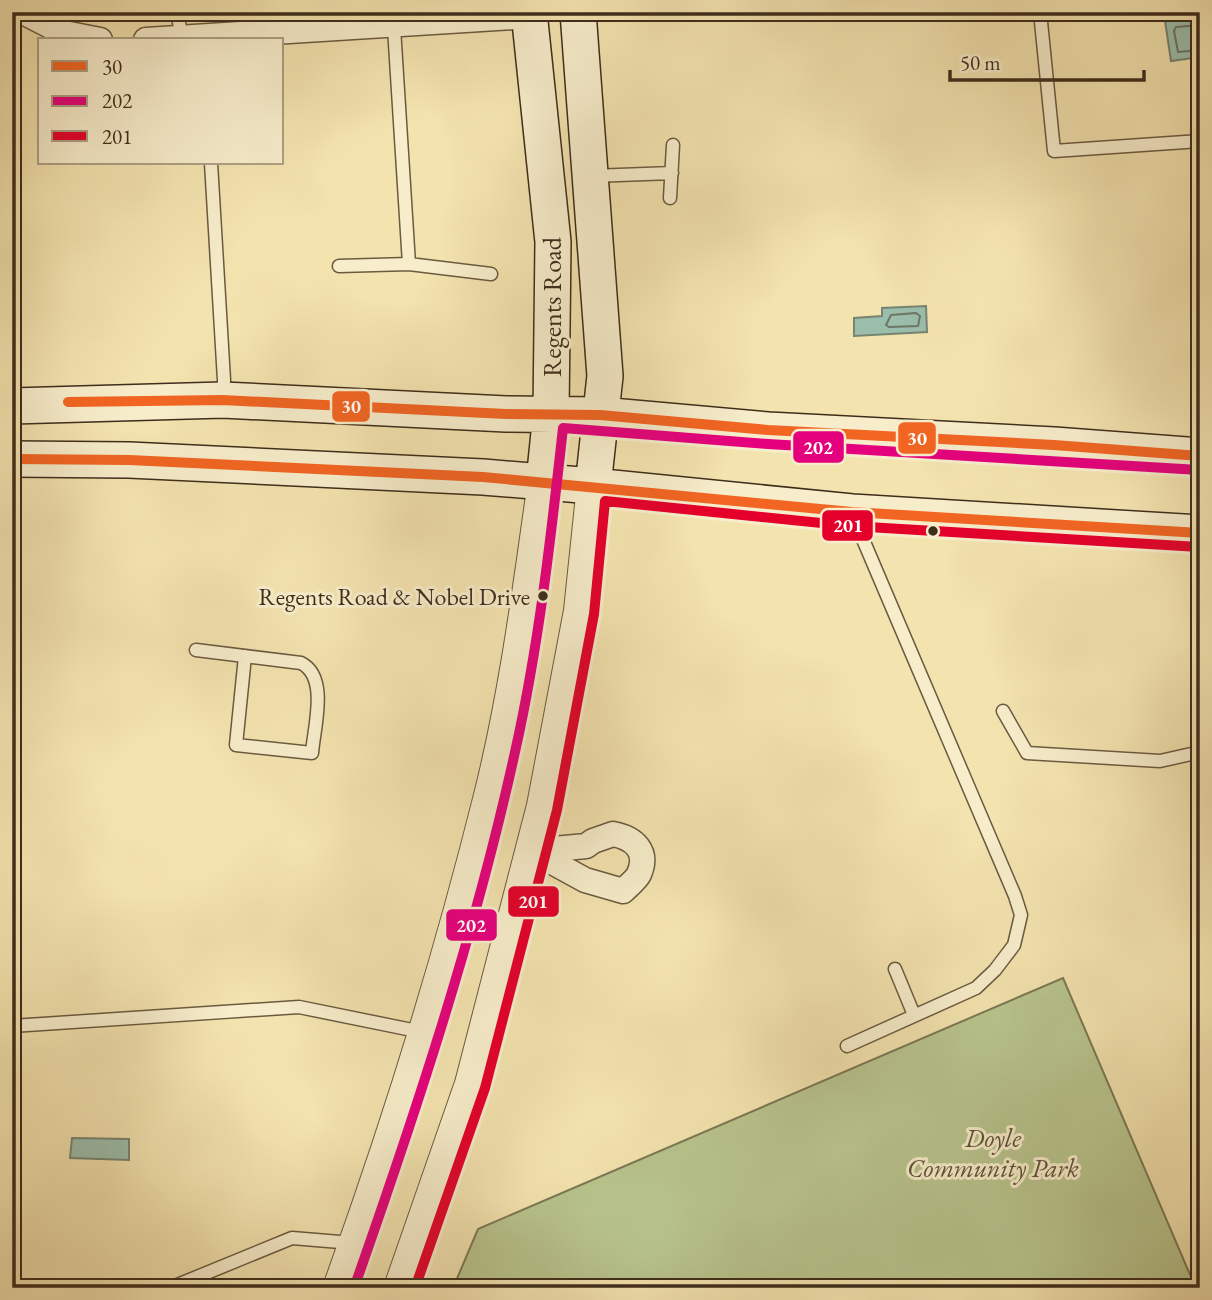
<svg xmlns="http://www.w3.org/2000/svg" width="1212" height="1300" font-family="'EB Garamond',serif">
<rect width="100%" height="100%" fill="#f3e3af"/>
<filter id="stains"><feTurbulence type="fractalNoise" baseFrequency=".00286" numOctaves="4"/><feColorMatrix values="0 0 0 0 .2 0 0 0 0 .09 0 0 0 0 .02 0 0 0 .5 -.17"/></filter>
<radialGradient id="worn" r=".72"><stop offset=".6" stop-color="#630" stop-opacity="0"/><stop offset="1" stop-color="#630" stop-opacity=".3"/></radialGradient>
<path fill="#b8c48d" stroke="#7b7854" stroke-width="2" d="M1063 978 1194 1284 1200 1283V1288H453L478 1229Z"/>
<path fill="#9bbeac" stroke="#768472" stroke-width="2" d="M1197 18 1200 20V57L1171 61 1165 21Z
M926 306 927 332 854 336V318L882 316V308Z
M72 1138 129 1139V1160L70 1158Z"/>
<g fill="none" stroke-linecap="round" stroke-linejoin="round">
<path stroke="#6c7664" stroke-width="2" d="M1200 25 1176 27 1174 31 1178 52 1200 50
M916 313 920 316 918 326 889 327 886 325 891 315Z"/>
<g stroke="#6b5a40" stroke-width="15">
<path id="service" d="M177 12 182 38
M1040 12 1054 151 1200 141
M211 163 224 380 223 400
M592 176 672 173
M670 198 673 145
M409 264 491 274
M339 266 409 264 393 12
M196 650 301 663C329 677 314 727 312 753L236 745 245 656
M1003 711 1027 753 1160 761 1200 752
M895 969 914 1015
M12 1026 299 1007 422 1032
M847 1046 976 988 995 970 1014 945 1021 915 1015 896 853 516
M170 1288 292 1238 352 1243"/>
</g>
<g stroke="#6b5a40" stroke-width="27">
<path id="minor" d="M23 12 64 33 100 40
M146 40 530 16
M613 834C634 838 649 851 639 874 636 880 628 886 623 891L585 880 532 851 586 846 593 841Z"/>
</g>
<g stroke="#6b5a40" stroke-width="34">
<path id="tertiary" d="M339 1288C397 1128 449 960 490 796 516 692 529 587 544 482
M400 1288 471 1084 543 806 580 611 593 486"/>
</g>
<g stroke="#3e2d1b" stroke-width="38">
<path id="secondary" d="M529 12 553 242 551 413 544 482
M578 12 605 376 593 486
M12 406 223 400 506 414 600 415 768 430 1054 445 1200 456
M12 459 129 460 483 477 593 486 852 512 1200 533"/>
</g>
<use href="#service" stroke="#f7edcb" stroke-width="12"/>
<use href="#minor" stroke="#f7edcb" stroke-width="24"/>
<use href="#tertiary" stroke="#f7edcb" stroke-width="32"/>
<use href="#secondary" stroke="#f7edcb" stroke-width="35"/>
<g stroke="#f7edcb" stroke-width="16">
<path id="bus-1" d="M68 402 223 400 506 414 600 415 768 430 1054 445 1200 456
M12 459 129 460 483 477 852 512 1200 533"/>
</g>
<g stroke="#f7edcb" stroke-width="16">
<path id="bus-2" d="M354 1288C416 1112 475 934 515 752 539 645 551 536 563 428L768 444 1199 470"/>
</g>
<g stroke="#f7edcb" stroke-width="16">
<path id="bus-3" d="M415 1288 485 1088 557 810 594 614 605 501 851 526 1199 547"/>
</g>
<use href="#bus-1" stroke="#f26522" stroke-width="10"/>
<use href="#bus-2" stroke="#e5007d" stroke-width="10"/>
<use href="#bus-3" stroke="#e4002b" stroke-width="10"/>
</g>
<g fill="#3e2d1b" stroke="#f7edcb" stroke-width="2.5">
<circle cx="933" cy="531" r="6"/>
<circle cx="543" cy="596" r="6"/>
</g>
<g text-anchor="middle" stroke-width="6" stroke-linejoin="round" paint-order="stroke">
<g font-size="24" fill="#3e2d1b" stroke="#f7edcb" text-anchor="end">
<text x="530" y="605">Regents Road &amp; Nobel Drive</text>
</g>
<g font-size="26" fill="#3e2d1b" stroke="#f7edcb">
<text transform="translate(552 307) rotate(-90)" y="9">Regents Road</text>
</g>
<g font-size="26" font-style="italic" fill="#5c5338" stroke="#f7edcb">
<text x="993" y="1147">Doyle<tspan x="993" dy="30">Community Park</tspan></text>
</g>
</g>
<g stroke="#f7edcb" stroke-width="2.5">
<rect x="331" y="390" width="40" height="33" rx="7" fill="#f26522"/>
<rect x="897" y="421" width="40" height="34" rx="7" fill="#f26522"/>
<rect x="792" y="430" width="53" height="34" rx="7" fill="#e5007d"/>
<rect x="821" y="509" width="53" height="33" rx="7" fill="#e4002b"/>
<rect x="507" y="885" width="53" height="33" rx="7" fill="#e4002b"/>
<rect x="445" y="908" width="53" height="34" rx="7" fill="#e5007d"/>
</g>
<g font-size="19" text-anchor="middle" font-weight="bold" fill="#fff">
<text x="351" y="413">30</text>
<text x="917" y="445">30</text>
<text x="818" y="454">202</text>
<text x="848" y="532">201</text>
<text x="533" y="908">201</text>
<text x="471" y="932">202</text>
</g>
<rect width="1212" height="1300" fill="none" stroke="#f3e3af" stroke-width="42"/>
<rect x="14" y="14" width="1184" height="1272" fill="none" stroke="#3e2d1b" stroke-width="3.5"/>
<rect x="21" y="21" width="1170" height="1258" fill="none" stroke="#3e2d1b" stroke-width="2"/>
<rect x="38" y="38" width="245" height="126" fill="#f7edcb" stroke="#ada085" stroke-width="2"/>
<rect x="52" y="61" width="35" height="10" fill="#f26522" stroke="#ada085" stroke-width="2"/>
<text x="102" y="74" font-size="21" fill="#3e2d1b">30</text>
<rect x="52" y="96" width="35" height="10" fill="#e5007d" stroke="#ada085" stroke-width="2"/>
<text x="102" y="108" font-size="21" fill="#3e2d1b">202</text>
<rect x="52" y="131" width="35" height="10" fill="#e4002b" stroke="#ada085" stroke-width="2"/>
<text x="102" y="144" font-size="21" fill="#3e2d1b">201</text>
<path d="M950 70v10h194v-10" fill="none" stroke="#3e2d1b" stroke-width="3.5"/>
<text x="960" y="70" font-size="21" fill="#3e2d1b" stroke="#f7edcb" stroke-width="5" paint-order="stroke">50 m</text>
<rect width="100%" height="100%" filter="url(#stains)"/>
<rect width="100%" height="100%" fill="url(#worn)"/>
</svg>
